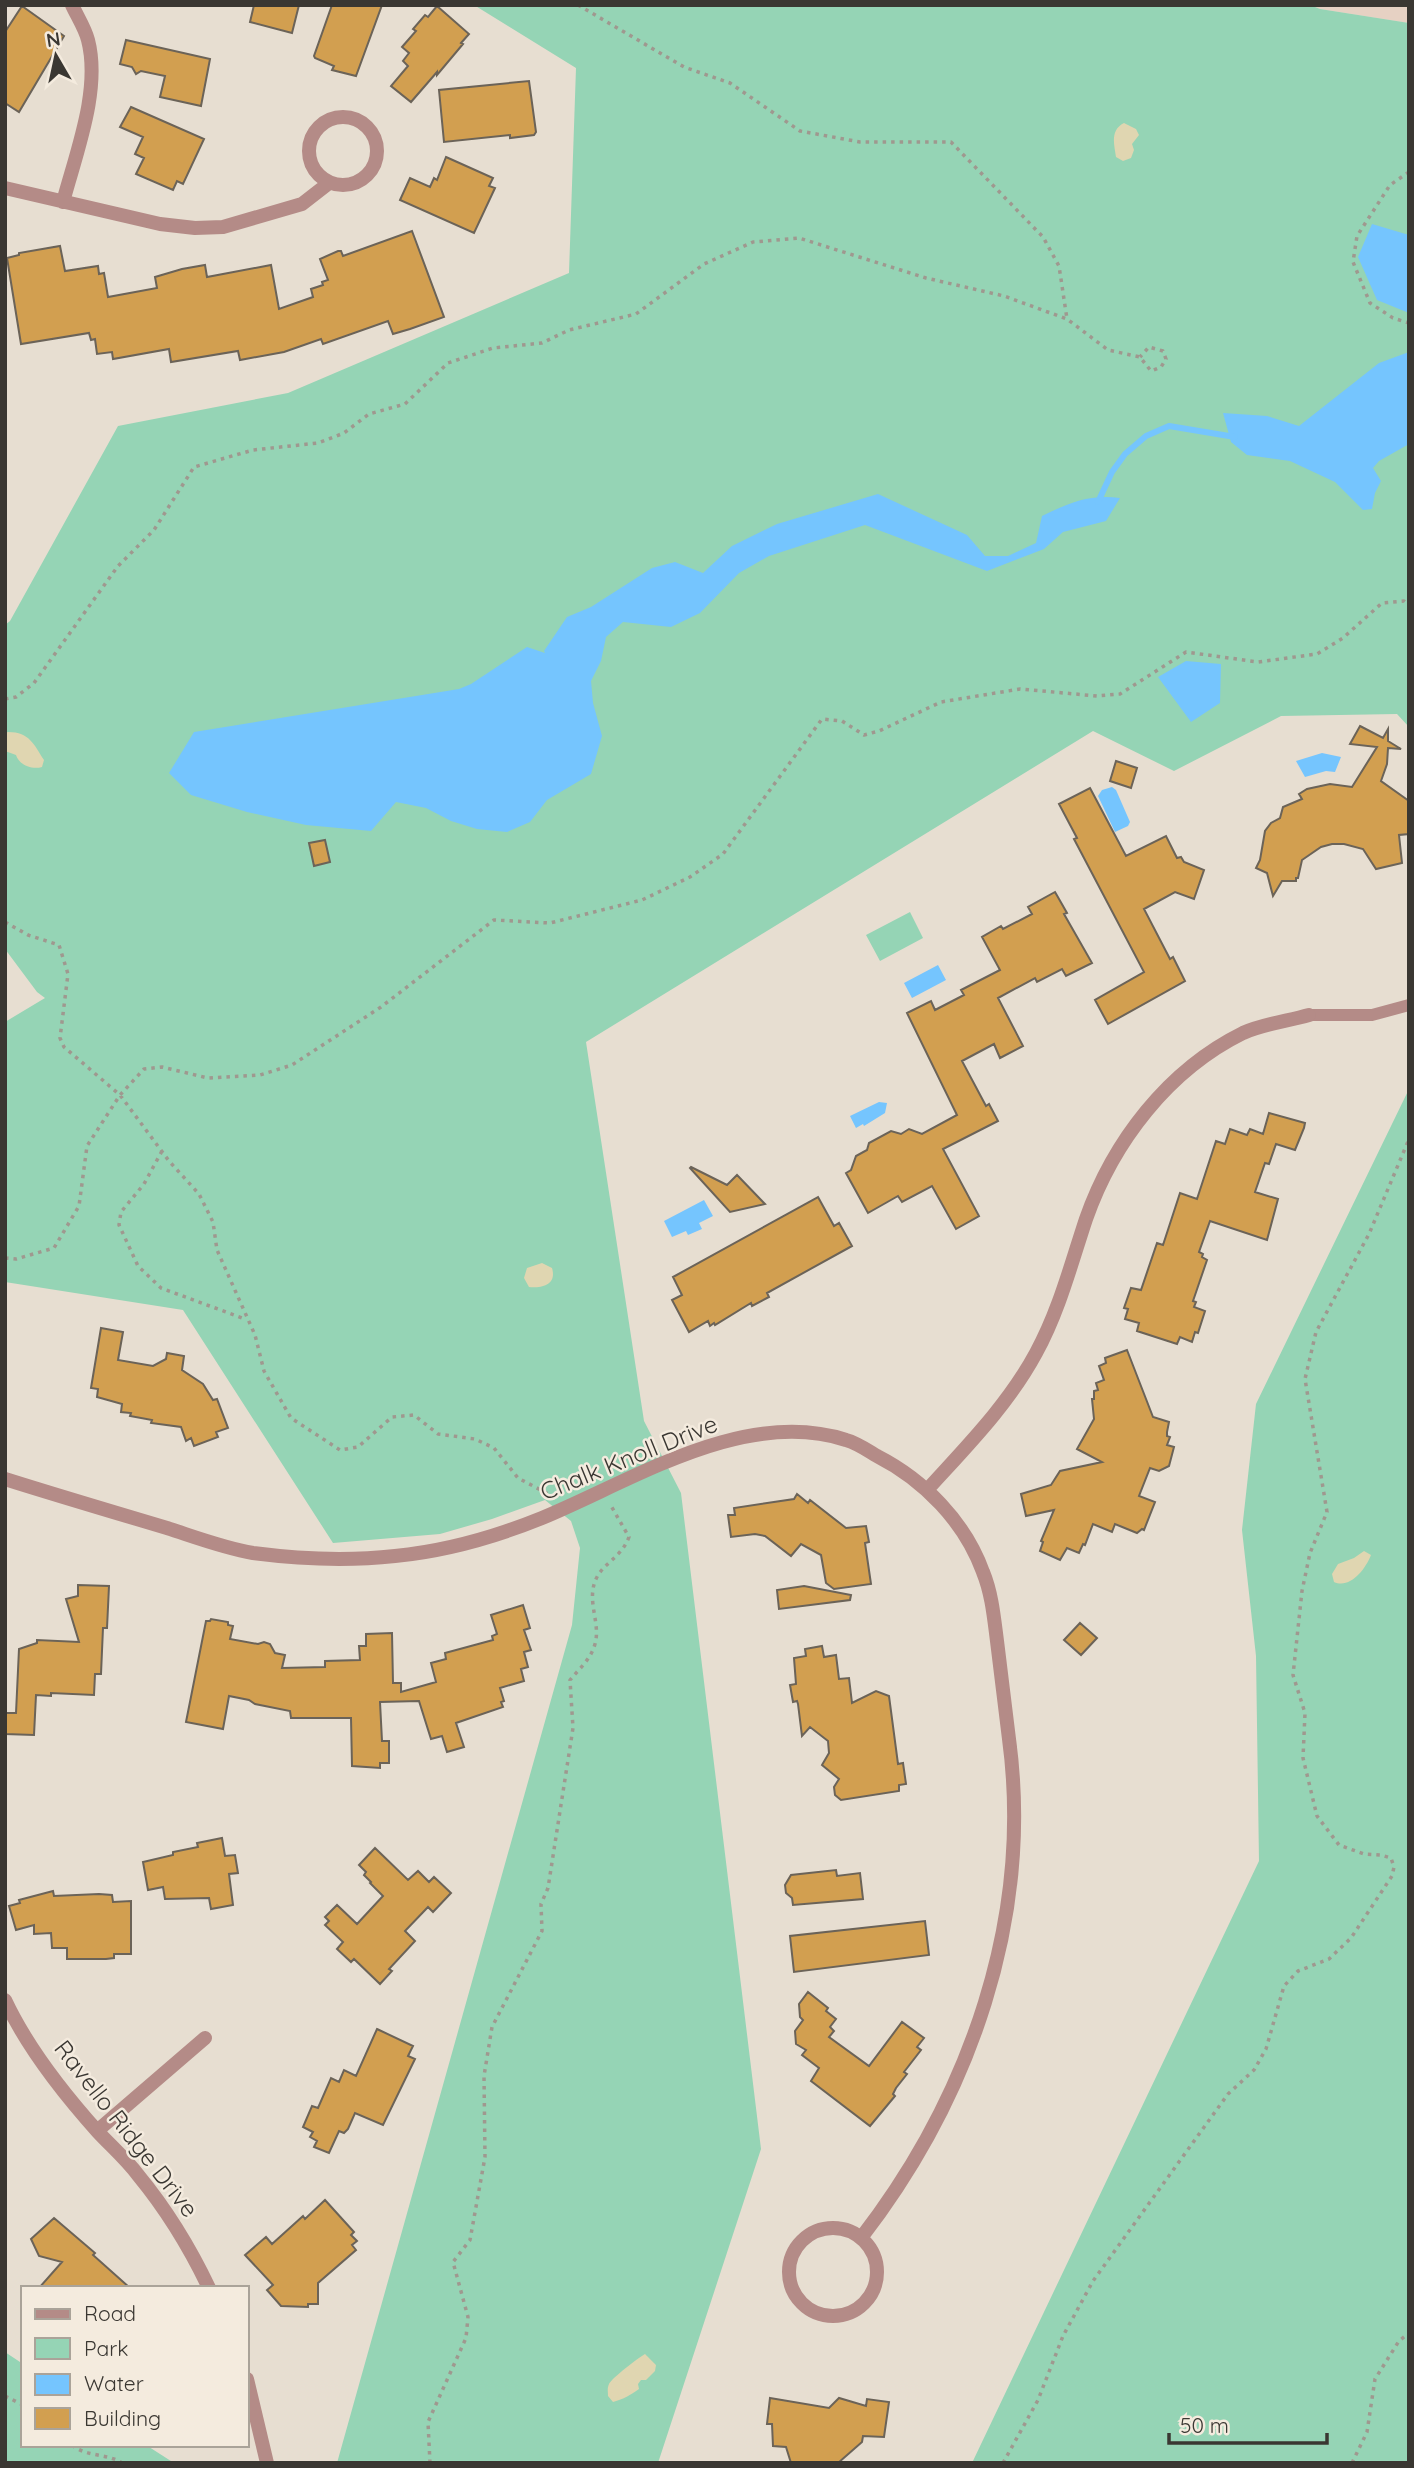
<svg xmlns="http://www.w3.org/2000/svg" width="1414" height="2468" font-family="Quicksand,sans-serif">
<rect width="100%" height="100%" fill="#e7ded1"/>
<path fill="#e6d1c3" d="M1310 5H1409V23L1320 9Z"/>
<path fill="#95d4b5" d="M474 5H1310L1320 9 1409 23V727L1397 714 1281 716 1174 771 1093 731 586 1042 644 1421 681 1493 761 2149 658 2463H337L572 1625 580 1548 571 1521 545 1500 492 1519 440 1534 333 1543 183 1310 5 1282V1022L45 998 37 992 5 949V625L10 621 118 426 288 393 569 273 576 68Z
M910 912 923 938 880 961 866 935Z
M1409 1089V2463H972L1259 1861 1256 1656 1242 1530 1256 1404Z
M5 2352 23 2364V2445H146L174 2463H5Z"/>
<path fill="#e0d6b1" d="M1124 123 1136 129 1139 135 1132 144 1134 150 1131 158 1123 161 1116 157C1114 144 1110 130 1124 123Z
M8 732C30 732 34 745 44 760L42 767C32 770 19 765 16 755L5 751V733Z
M542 1263 552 1268C557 1285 542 1288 529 1287L524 1278 527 1268Z
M1364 1551 1371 1555C1365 1570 1350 1589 1334 1582L1332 1574 1338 1564 1354 1558Z
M645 2354 656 2365 655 2371 646 2380H641L638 2384 639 2389C630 2395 624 2399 613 2402L608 2396C608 2390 607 2389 609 2384 612 2378 638 2358 645 2354Z"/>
<path fill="#75c5fe" d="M1372 224 1409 235V313L1377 300 1358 257Z
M1409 352V444L1379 461 1373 468 1381 481 1375 493 1372 509 1363 510 1335 482 1290 461 1247 455 1231 442 1223 413 1267 416 1299 426 1379 363Z
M878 494 967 535 985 556H1008L1036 543 1042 516C1069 503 1089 494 1120 498L1106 521 1063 532 1044 549 987 571 865 525 769 556 739 573 700 613 671 627 623 622 606 637 601 661 591 681 593 703 602 736 591 774 547 800 530 822 507 832 477 829 451 821 426 808 396 802 371 831 306 825 247 812 191 795 169 773 194 732 459 689 471 684 527 647 545 653 544 651 567 617 591 607 652 568 675 562 703 573 732 546 777 524Z
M1186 661 1221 664 1220 703 1191 722 1158 677Z
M1322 753 1341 757 1335 772 1326 771 1305 777 1296 761Z
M1112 787 1116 790 1130 822 1128 826 1115 832 1098 796 1102 790Z
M938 965 946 980 912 998 904 983Z
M879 1102 887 1103 885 1113 864 1126 863 1124 856 1128 850 1116Z
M704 1200 713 1216 699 1223 702 1229 688 1235 686 1231 672 1237 664 1221Z"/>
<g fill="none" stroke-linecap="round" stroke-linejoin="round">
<path stroke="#75c5fe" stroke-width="6" d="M1098 502 1112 472 1125 454 1146 436 1169 426 1235 437"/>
</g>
<path fill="#d29f50" stroke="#6b6358" stroke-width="2" d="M254 5H299L292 33 250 22Z
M332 5H382L356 76 332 70 334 66 315 58 314 56Z
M22 6 64 36 19 112 5 103V32Z
M437 6 469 34 461 43 463 44 437 75V72L411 102 391 86 408 66 403 61 409 53 402 47 416 31 413 29 425 15 428 17Z
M126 40 210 59 201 106 160 97 165 76 141 71 136 74 132 67 120 64Z
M529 81 536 132 534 135 510 138V135L444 142 439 90Z
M131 107 204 139 183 184 177 181 173 190 136 174 144 158 135 154 143 137 120 127Z
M446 157 493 178 489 186 495 188 474 233 400 200 410 178 430 187 434 178 437 180Z
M412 231 444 317 410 329 393 334 388 321 323 344 321 339 284 352 240 360 238 351 171 362 169 349 113 359 112 352 97 354 95 339 91 340 89 333 21 344 7 258 19 255V253L60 246 65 271 98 266 99 274 104 273 108 297 157 288 155 277 182 269 205 265 207 277 271 265 279 309 313 297 311 289 323 285 322 282 328 280 320 259 338 251H341L343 256Z
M1360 726 1383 738 1388 729V741L1401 749 1388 748 1387 764 1381 781 1409 801V834L1399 835 1402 863 1376 869 1363 849 1344 844H1332L1321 847 1302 860 1298 878H1296V881H1282L1273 896 1267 873 1256 868 1260 860 1265 831 1271 823 1280 818 1283 807 1302 799 1299 794 1307 789 1330 784 1352 787 1377 747 1350 744Z
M1116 761 1137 768 1131 788 1110 781Z
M1090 788 1126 856 1166 836 1177 858 1181 857 1184 862 1204 870 1194 899 1175 892 1144 909 1170 959 1173 957 1185 981 1108 1024 1095 1000 1144 972 1074 839 1077 838 1059 804Z
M325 840 330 862 314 866 309 843Z
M1055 892 1067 913 1064 914 1092 963 1066 976 1062 969 1037 982 1035 978 998 998 1023 1046 1000 1058 994 1044 962 1061 986 1106 989 1104 998 1121 943 1149 979 1216 956 1229 932 1186 902 1202 898 1196 868 1213 846 1173 851 1170 856 1156 867 1150 869 1143 891 1131 901 1134 909 1129 922 1134 957 1115 907 1013 931 1001 935 1010 964 995 961 990 1000 970 982 937 1001 926 1003 929 1032 914 1028 907Z
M1269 1113 1305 1123 1304 1128 1295 1150 1276 1144 1269 1164 1265 1163 1255 1192 1278 1199 1267 1240 1210 1221 1199 1252 1203 1254 1202 1257 1207 1260 1193 1301 1196 1302 1194 1307 1205 1311 1198 1333 1195 1332 1192 1342 1180 1337 1177 1344 1137 1331 1139 1323 1125 1319 1128 1309 1124 1308 1131 1288 1141 1290 1157 1243 1163 1245 1180 1193 1197 1199 1216 1141 1225 1144 1230 1129 1247 1135 1250 1129 1263 1134Z
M691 1167 727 1185 737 1175 765 1204 730 1212 690 1168Z
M818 1197 834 1226 839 1223 852 1246 767 1293 769 1297 752 1306 751 1303 715 1325 714 1323 710 1326 708 1321 689 1332 672 1300 682 1295 673 1277Z
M101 1328 123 1332 118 1360 153 1366 166 1359 167 1353 184 1356 182 1370 203 1384 213 1400 217 1399 228 1428 216 1432 218 1437 194 1446 191 1438 186 1441 181 1427 151 1423 152 1420 130 1416 131 1413 121 1412 122 1404 97 1397 98 1389 91 1388Z
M1127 1350 1153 1417 1169 1422 1167 1432V1436L1170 1437 1167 1445 1174 1447 1169 1466 1159 1471 1150 1468 1139 1496 1155 1502 1144 1530 1142 1529 1137 1533 1115 1524 1112 1532 1093 1524 1085 1545 1083 1544 1079 1553 1067 1548 1060 1560 1040 1551 1043 1542 1041 1541 1054 1510 1026 1516 1021 1494 1051 1485 1060 1471 1102 1462 1077 1449 1094 1419 1092 1399H1094V1391L1098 1390 1096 1383 1104 1380 1099 1366 1106 1363 1105 1358Z
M797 1494 808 1503 810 1500 846 1528 866 1526 869 1542 865 1543 871 1584 834 1589 826 1583 821 1555 801 1544 791 1556 765 1536 755 1534 731 1537 728 1515H735L734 1508 794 1499Z
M78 1585 109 1586 107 1628H103L101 1674H95L94 1695 51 1693V1696L36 1695 34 1735 5 1734V1713H16L19 1649 37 1643V1640L79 1642 66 1599 78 1596Z
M804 1586 851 1595 850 1600 779 1609 777 1590Z
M523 1605 530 1628 524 1630 531 1650 524 1652 528 1667 521 1669 524 1681 500 1688 504 1701 501 1702 503 1707 456 1723 464 1747 447 1752 442 1736 431 1739 419 1701 380 1702 382 1741H389V1763H380V1768L352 1766 351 1718H291L290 1711 255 1704 249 1700 229 1696 223 1729 186 1722 206 1621H210L211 1619 228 1622V1625L233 1626 230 1639 258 1644 264 1642 270 1644 275 1653 285 1655 282 1668 325 1667V1661L360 1660 359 1646H366V1634L392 1633 393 1683H401V1692L436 1682 431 1663 446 1659 445 1653 493 1640 492 1636 497 1634 491 1615Z
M1080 1623 1097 1638 1081 1655 1064 1640Z
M822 1646 824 1657 836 1655 839 1679 849 1678 852 1703 876 1691 889 1696 898 1764 903 1763 906 1784 899 1785V1791L841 1800 835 1795 834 1787 839 1779 822 1765 829 1753 828 1741 810 1727 802 1736 798 1704 797 1701 793 1702 790 1685 796 1684 794 1658 806 1656 805 1649Z
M222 1838 225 1856 235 1855 238 1873 229 1874 233 1905 211 1909 209 1898 165 1899 163 1887 148 1890 143 1862 173 1855V1852L198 1847 197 1843Z
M375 1848 408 1880 418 1871 429 1882 434 1877 451 1893 433 1912 428 1907 405 1931 415 1941 389 1969 392 1971 380 1984 354 1959 351 1962 337 1949 343 1942 325 1925 329 1921 325 1917 337 1905 357 1924 383 1896 370 1883 371 1882 364 1875 366 1872 359 1865Z
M836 1870 837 1876 860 1873 863 1899 793 1905 792 1898 786 1893 785 1885 791 1875Z
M53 1891 54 1896 99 1894 112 1895 113 1902 131 1901V1954H114V1958L106 1959H67V1948H52L51 1933 34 1934V1925L16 1930 9 1906 20 1903 19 1900Z
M925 1921 929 1955 794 1972 790 1936Z
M808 1992 828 2008 826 2011 836 2019 830 2027 834 2031 829 2037 869 2066 902 2022 924 2038 917 2047 921 2050 904 2072 907 2074 896 2088 893 2094 895 2096 870 2126 811 2081 819 2068 802 2055 806 2050 796 2044 795 2031 803 2020 800 2017 799 2004Z
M377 2029 413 2046 408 2056 415 2059 383 2125 355 2113 348 2129 344 2133 339 2131 329 2153 314 2147 317 2141 310 2137 313 2132 303 2127 312 2106 318 2108 331 2078 339 2082 344 2070 356 2076Z
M325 2200 354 2232 351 2235 357 2241 352 2245 356 2250 318 2283V2304H308V2307L281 2306 267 2290 273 2285 245 2255 266 2237 272 2244 303 2216 305 2219Z
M54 2218 95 2253 93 2255 130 2288H39L62 2262 39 2256 31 2239Z
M770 2398 829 2408 839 2398 866 2406 867 2399 889 2402 884 2437 863 2436 862 2442 838 2463H791L786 2447 773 2446 772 2424H767Z"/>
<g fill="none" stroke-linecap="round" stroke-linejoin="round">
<path stroke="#9f988f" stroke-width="3.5" stroke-dasharray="3.5 5" stroke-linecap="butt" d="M578 5 684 67 730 83 800 131 860 142H951L1043 237 1059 266 1067 319
M1409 172 1390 185 1357 236 1353 262 1370 303 1393 318 1409 323
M5 699 16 697 34 683 118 566 154 530 194 467 253 450 318 443 344 433 369 414 405 404 448 363 493 348 542 343 569 330 636 314 704 264 753 242 799 238 926 278 1004 296 1067 319 1108 350 1140 357 1151 371 1161 367 1166 359 1163 351 1149 347 1140 357
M5 922 28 935 59 945 68 974 60 1038 64 1047 120 1095 169 1161 199 1194 213 1222 217 1250 255 1335 264 1371 291 1418 340 1450 358 1447 392 1417 414 1415 438 1434 475 1439 494 1448 518 1478 552 1496
M162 1151 144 1184 121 1212 119 1225 138 1266 161 1288 245 1319
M5 1258 16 1259 54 1248 79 1206 87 1146 120 1095 144 1069 162 1067 208 1078 260 1075 292 1065 381 1007 494 920 550 923 642 900 690 877 723 854 822 719 842 721 864 735 879 731 941 702 1020 689 1097 696 1120 694 1186 652 1258 662 1317 654 1343 638 1382 603 1404 601 1409 605
M5 2396 23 2405
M72 2445C86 2457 107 2453 122 2463
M430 2463 428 2422 466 2338 468 2317 453 2262 470 2240 485 2157 484 2076 492 2027 542 1931 541 1904 548 1888 573 1728 570 1680C579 1669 591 1659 595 1644 601 1623 586 1601 596 1579 603 1563 621 1558 629 1537L610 1504
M1003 2463 1038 2400 1063 2336 1093 2281 1228 2094 1254 2070 1266 2049 1284 1986 1298 1971 1329 1959 1351 1938 1392 1876 1394 1867 1391 1858 1381 1855 1364 1854 1339 1845 1317 1816 1303 1758 1305 1713 1293 1675 1302 1591 1310 1553 1327 1512 1305 1379 1316 1332 1369 1234 1409 1139
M1352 2463 1367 2432 1375 2379 1399 2341 1409 2333"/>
<path stroke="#b48b87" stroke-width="12" d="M1309 1015H1372L1409 1005"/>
<path stroke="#b48b87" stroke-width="14" d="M309 151a34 34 0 1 1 68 0a34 34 0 1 1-68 0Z
M5 188 160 224 195 228 223 227 302 204 329 183
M63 202C76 153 101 90 88 40 85 28 77 16 72 5
M5 1479C59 1496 113 1512 167 1528 195 1537 224 1548 253 1553 299 1559 349 1561 395 1556 446 1551 495 1537 542 1518 632 1481 744 1407 846 1440 857 1443 867 1450 877 1456 924 1480 965 1522 983 1572 992 1594 994 1618 997 1641 1001 1674 1005 1706 1009 1739 1033 1918 970 2097 861 2238
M927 1490C966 1447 1008 1405 1036 1353 1059 1311 1071 1264 1086 1219 1113 1142 1168 1070 1243 1033 1263 1024 1288 1021 1309 1015
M5 2000C27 2047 63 2093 98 2132 111 2146 126 2159 138 2175 166 2209 190 2248 209 2288
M97 2131 205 2038
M789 2272a44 44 0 1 1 88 0a44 44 0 1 1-88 0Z
M247 2379 267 2463"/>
</g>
<g text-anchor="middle" stroke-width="5" stroke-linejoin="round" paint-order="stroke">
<g font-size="24" fill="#3a3732" stroke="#f4ebde">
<text transform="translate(629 1458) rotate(-22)" y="8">Chalk Knoll Drive</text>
<text transform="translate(126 2129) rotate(52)" y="8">Ravello Ridge Drive</text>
</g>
</g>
<rect width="1414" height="2468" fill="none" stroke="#3a3732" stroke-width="14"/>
<rect x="21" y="2286" width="228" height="161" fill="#f4ebde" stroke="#aaa399" stroke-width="2"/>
<rect x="35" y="2309" width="35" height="10" fill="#b48b87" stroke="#aaa399" stroke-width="2"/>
<text x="84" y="2321" font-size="21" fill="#3a3732">Road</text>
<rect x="35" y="2338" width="35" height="21" fill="#95d4b5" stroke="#aaa399" stroke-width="2"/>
<text x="84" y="2356" font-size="21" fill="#3a3732">Park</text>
<rect x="35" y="2374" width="35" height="21" fill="#75c5fe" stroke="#aaa399" stroke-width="2"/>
<text x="84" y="2391" font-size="21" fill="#3a3732">Water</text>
<rect x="35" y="2408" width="35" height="21" fill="#d29f50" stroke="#aaa399" stroke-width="2"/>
<text x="84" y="2426" font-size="21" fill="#3a3732">Building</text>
<g transform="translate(56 56) rotate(351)" stroke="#f4ebde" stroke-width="5" paint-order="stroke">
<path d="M0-5L12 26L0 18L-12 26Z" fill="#3a3732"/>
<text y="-10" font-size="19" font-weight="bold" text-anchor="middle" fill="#3a3732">N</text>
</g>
<path d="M1169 2433v10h158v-10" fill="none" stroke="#3a3732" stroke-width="3.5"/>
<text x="1180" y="2433" font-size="21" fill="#3a3732" stroke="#f4ebde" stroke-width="5" paint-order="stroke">50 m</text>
</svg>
